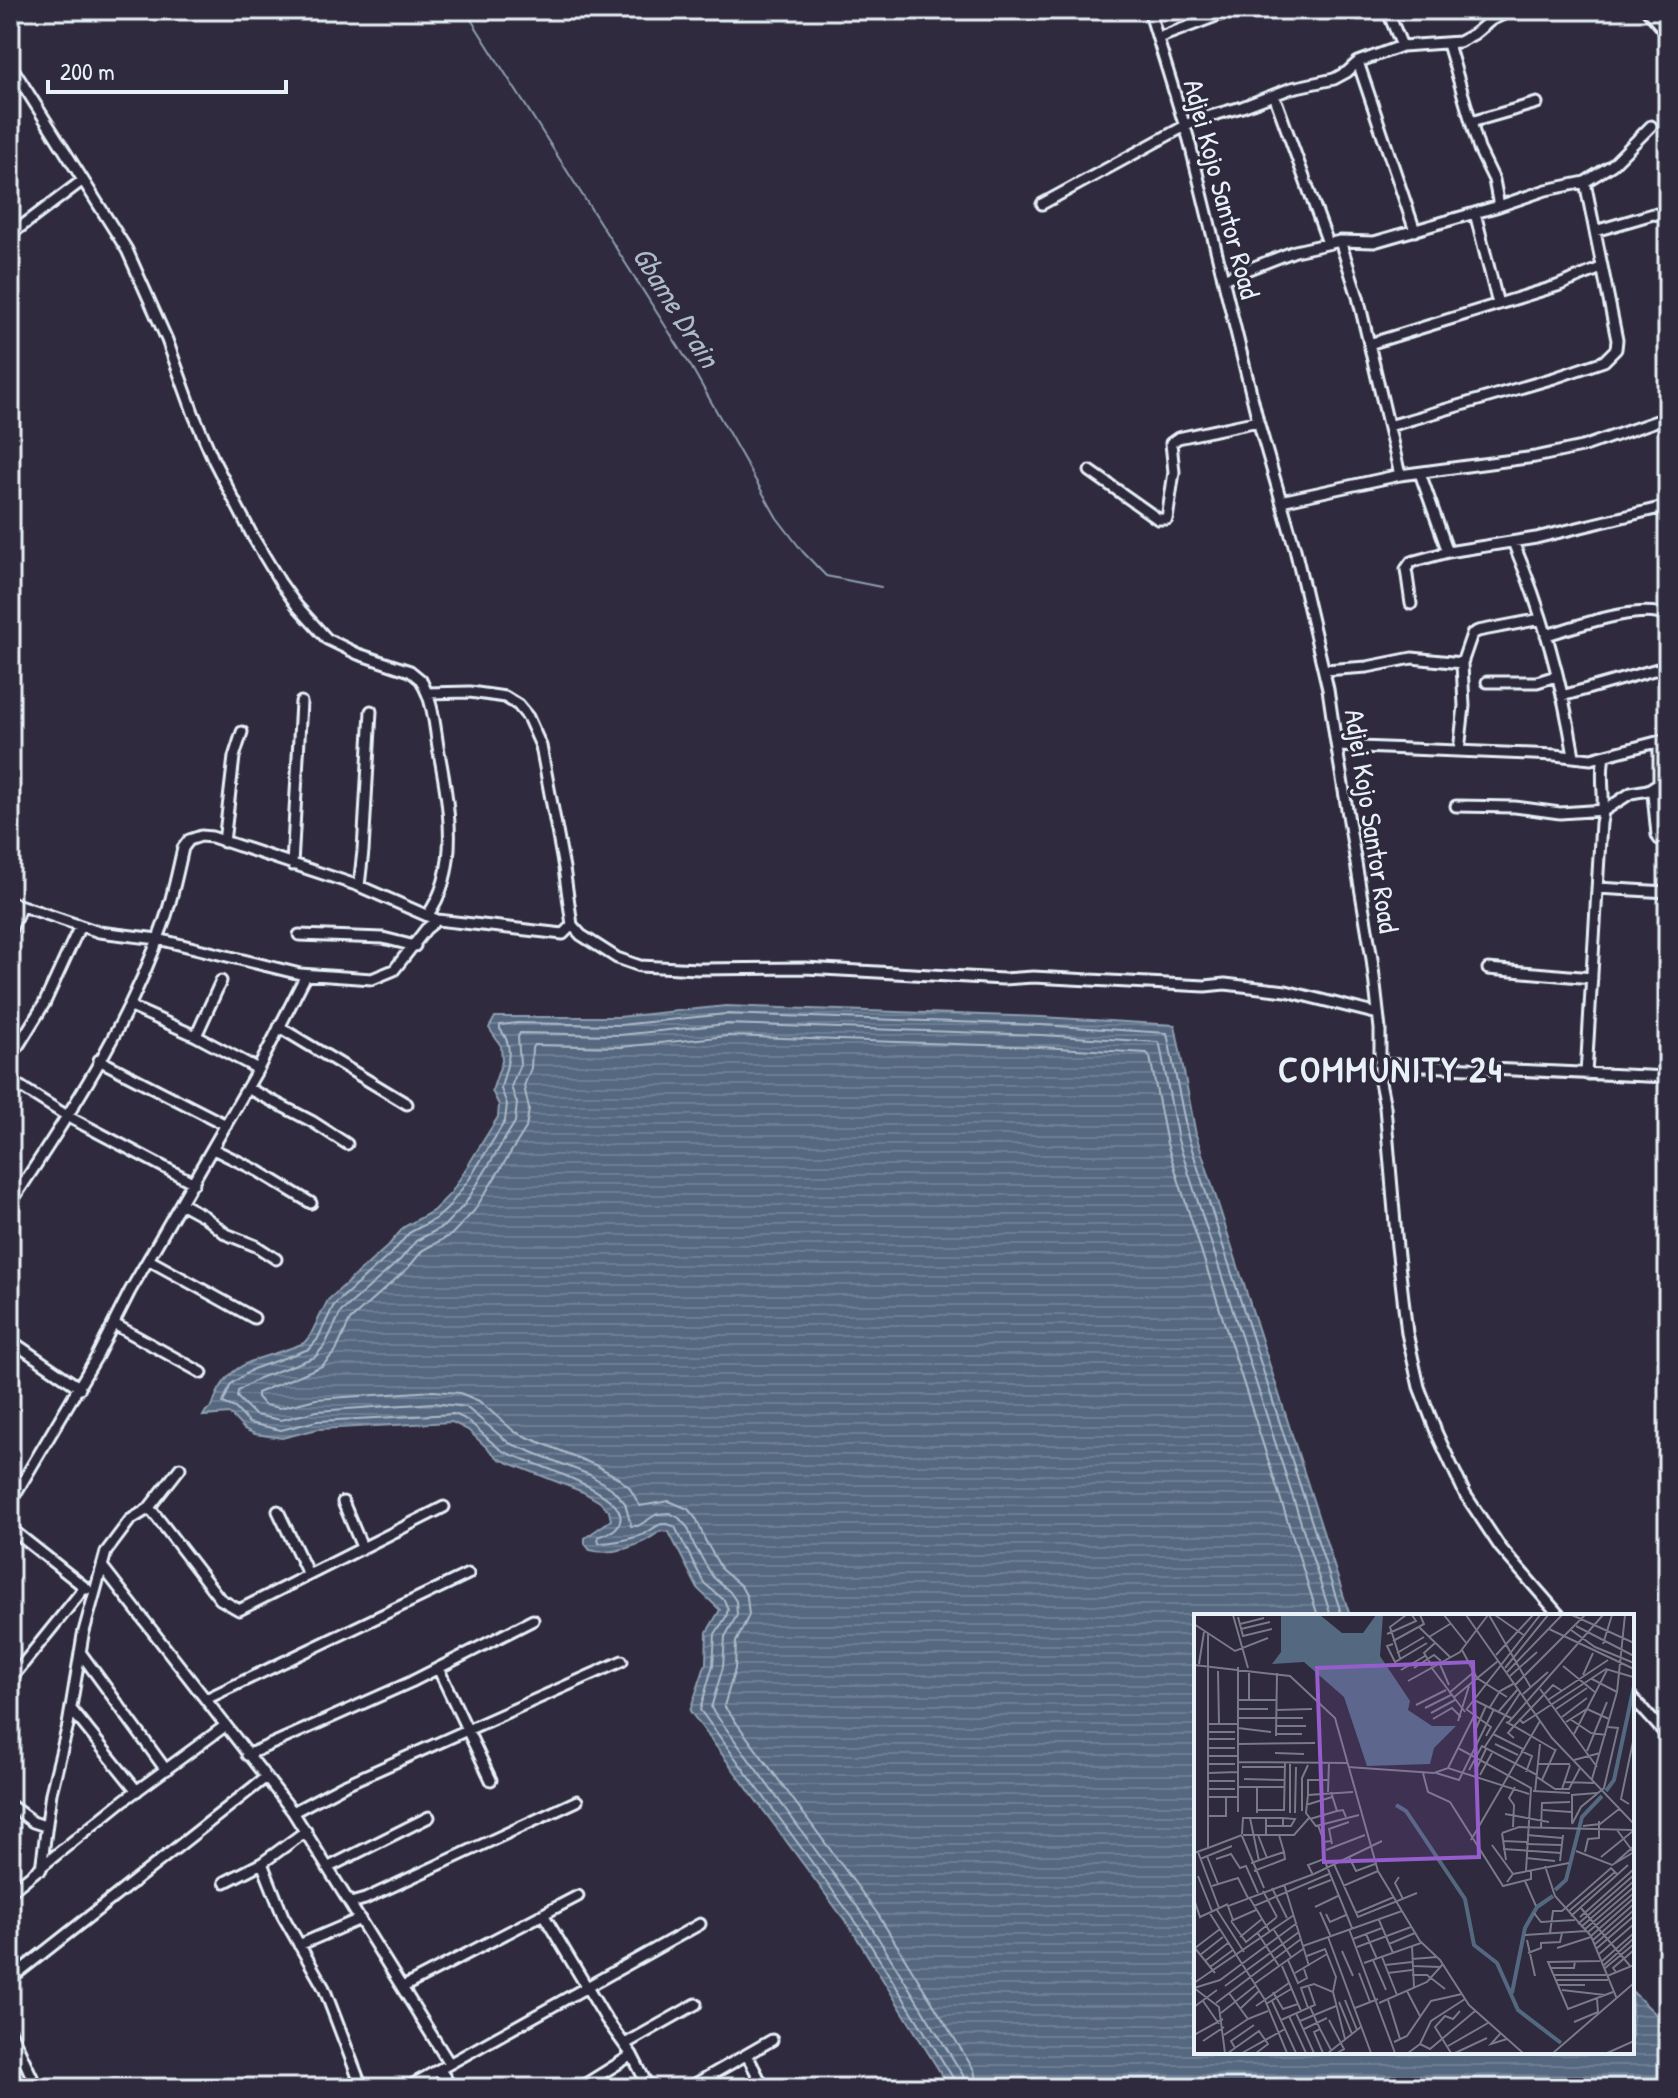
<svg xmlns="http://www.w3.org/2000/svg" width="1678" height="2098" font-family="'Patrick Hand',sans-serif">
<defs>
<pattern id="water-rules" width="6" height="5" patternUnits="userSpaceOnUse" patternTransform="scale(2)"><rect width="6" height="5" fill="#546880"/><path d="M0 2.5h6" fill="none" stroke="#6d7e93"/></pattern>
</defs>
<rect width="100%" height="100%" fill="#2f2a3d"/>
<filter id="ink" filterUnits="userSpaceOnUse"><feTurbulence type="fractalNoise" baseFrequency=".0125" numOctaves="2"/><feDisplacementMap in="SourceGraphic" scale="16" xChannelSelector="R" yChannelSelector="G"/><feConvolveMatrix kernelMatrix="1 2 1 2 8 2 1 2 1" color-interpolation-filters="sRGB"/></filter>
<g filter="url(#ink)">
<path fill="url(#water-rules)" stroke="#8f9fb0" stroke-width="2" d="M726 1006 1042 1017 1175 1025 1196 1135 1350 1616H1196V2052H1632V1991L1668 2026V2088H950L852 1930 690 1711 706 1663 707 1632 720 1610 698 1589 669 1532 660 1531C643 1545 613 1556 590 1550L585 1544V1538L611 1520 609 1511 600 1502 583 1492 499 1459 468 1430 452 1422 318 1429 282 1438 255 1434 244 1429 230 1414 203 1416 206 1411 212 1407C228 1356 262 1361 304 1343L310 1336 328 1300 388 1246 404 1227 433 1211 451 1193 498 1117 499 1105 492 1091 502 1061 501 1046 489 1028 495 1017H619Z"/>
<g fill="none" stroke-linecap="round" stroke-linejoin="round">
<path stroke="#adbac8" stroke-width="2" d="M956 2088 955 2081 858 1925 700 1710 713 1665 715 1634 726 1617 728 1609 724 1600 704 1583 675 1527C658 1517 654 1532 639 1536 626 1540 612 1543 599 1543L598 1537C603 1535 610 1533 615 1529 649 1496 518 1460 503 1451 485 1440 475 1421 454 1414L317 1421 281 1430 249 1423 235 1408 223 1403 231 1384 253 1369 309 1349 317 1340 334 1305 393 1252 409 1233 437 1218 447 1209 470 1178 505 1121 507 1104 501 1089C505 1066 517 1050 500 1029V1025L517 1023 620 1025 726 1014 1041 1025 1167 1033 1188 1137 1342 1616
M966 2088 963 2075 867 1920 711 1708 723 1667 725 1637 737 1615 736 1601 730 1592 713 1577 694 1545 688 1528 679 1518 670 1513 657 1514 638 1526H631L625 1503 611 1488 590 1475 509 1443 466 1407 434 1403 317 1411 281 1420 255 1415 237 1397 238 1391 259 1378 315 1357 325 1345 341 1312 400 1260 416 1241 444 1226 465 1204 515 1122 517 1103 511 1087 520 1064 518 1037 520 1033 620 1035 727 1024 1041 1035 1158 1042 1160 1045 1178 1140 1331 1616
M978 2088 974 2070 877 1913 724 1706 735 1669 736 1642 749 1615 747 1597 741 1586 722 1570 705 1540 697 1520 688 1509 669 1501 640 1506 629 1487 617 1477 595 1465 515 1432 479 1401 460 1393 433 1391 316 1399 280 1408 264 1405 257 1397V1393L322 1366 336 1351 350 1320 408 1268 423 1250 451 1235 474 1211 526 1128 529 1109 524 1086 531 1068 532 1048 534 1045 621 1047 727 1036 1040 1047 1147 1053 1150 1057 1167 1144 1318 1616"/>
<path stroke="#8f9fb0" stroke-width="2" d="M465 10 692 368 777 518 803 552 826 576 881 587"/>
<g stroke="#e8f1f8" stroke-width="15">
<path id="minor" d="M1149 10 1189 140 1258 421 1295 549 1328 689 1335 737 1372 959 1380 1029V1082L1385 1107 1397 1247 1407 1333 1419 1387 1437 1434 1465 1494 1500 1547 1560 1616
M1387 10 1402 46
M1647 10 1668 35
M1158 38 1232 10
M1448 44 1479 149 1494 180 1499 206
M1358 62 1415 231
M10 64 127 250 167 340 194 415 214 461 253 537 280 582 297 606 327 639 358 654 410 671 421 680 427 693 470 692 505 697 518 705 528 717 541 746 564 868 572 925 581 935 617 958 640 966 698 969 805 968 1003 979 1033 977 1205 986 1225 984 1286 991 1378 1014
M1274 95 1328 243
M1471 122 1537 103
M1042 204 1196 120 1242 107 1292 88 1334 79 1347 72 1358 62 1402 46 1459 42 1474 34 1491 20 1512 10
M1475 213 1498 304
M1595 231 1653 214 1661 215 1668 223
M10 235 83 180
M1340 241 1358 297 1400 475
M1223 279 1295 251 1340 241 1374 242 1499 206 1546 190 1585 182 1612 165 1651 126
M1369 344 1557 286 1601 268
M1389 426 1554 378 1604 361 1616 349 1617 340 1585 182
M1090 471 1158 519H1167L1174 472 1171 443 1178 438 1258 421
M1420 473 1448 552 1536 538 1668 506
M1281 501 1400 475 1535 457 1582 447 1668 417
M1663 508 1668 524
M1513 542C1542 610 1562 683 1574 756
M1411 604 1406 569 1411 562 1448 552
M1546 635C1575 627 1642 602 1668 617
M1324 670 1367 667 1412 658 1462 663 1472 634 1478 631 1541 619
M1487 682H1537L1556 676
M427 693C434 710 435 728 438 747 448 800 462 869 427 916
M1562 696 1668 666
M1337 746 1555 755 1591 759 1668 739
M1459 751 1464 706 1462 663
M1657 785 1653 794 1657 835 1659 839 1668 841
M1456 806 1515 807 1560 813 1605 810 1631 793 1648 790 1659 783V741
M224 842 234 757 242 732
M292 865 301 702
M359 886 363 851 371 711
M1597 888 1668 892
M10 902 99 932 158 939 300 974 372 979 394 970 426 929 437 920 563 934 572 925
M10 932 21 906
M299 935 383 938 415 946
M1488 969 1592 978
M129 1006 196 1036 258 1069
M279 1027 407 1104
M196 1036 221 981
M10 1059 44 1004 80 926
M99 1060 226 1125
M1379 1064 1668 1077
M1586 1074 1601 823C1607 801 1599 780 1604 756
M10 1080 67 1116 194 1183
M247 1088 313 1122 347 1144
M213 1149 258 1171 311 1203
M10 1204C68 1117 129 1024 163 925 172 900 177 874 183 848L189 840 201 836 212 837 359 886 437 920
M182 1204 204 1216 226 1234 256 1246 276 1259
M149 1260 254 1318
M114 1324 202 1373
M10 1340 80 1388
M343 1502 362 1547
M10 1503 97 1356 130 1291 258 1069 306 975
M148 1509 153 1512 220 1599 239 1610 444 1507
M278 1511 308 1574
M10 1528 87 1589
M102 1566 293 1812 449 2063
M80 1652 166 1770
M438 1668 491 1780
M10 1680 85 1587
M1632 1697 1668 1737
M206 1699 468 1574
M71 1709 137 1791
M247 1755 411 1682 533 1620
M10 1805 33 1822 45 1826
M293 1812 344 1785 622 1661
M262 1863 283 1916 324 1988 362 2088
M329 1867 429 1817
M41 1869 51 1793 68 1725 83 1635 106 1552 130 1520 148 1509 180 1468
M225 1882 262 1863 306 1831
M10 1892 124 1800 225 1726
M351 1903 365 1899 577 1801
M543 1914 606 2019 632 2055 649 2088
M299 1945 360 1919
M10 1979 265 1778
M403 1987 578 1896
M10 2030 37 2088
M625 2044 696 2004
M747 2055 764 2088
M10 2062 22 2057
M440 2070 452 2088
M406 2088 700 1924
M579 2088 632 2055
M688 2088 772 2040"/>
</g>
<use href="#minor" stroke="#2f2a3d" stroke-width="9"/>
</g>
</g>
<g text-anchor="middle" stroke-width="6" stroke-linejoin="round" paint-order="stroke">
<g font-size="28" fill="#e8f1f8" stroke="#2f2a3d">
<text transform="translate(1222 189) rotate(75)" y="10">Adjei Kojo Santor Road</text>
<text transform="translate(1372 821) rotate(81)" y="10">Adjei Kojo Santor Road</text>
</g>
<g font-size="30" font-style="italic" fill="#adbac8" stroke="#2f2a3d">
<text transform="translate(676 307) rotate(58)" y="10">Gbame Drain</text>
</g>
<g font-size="36" font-weight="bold" letter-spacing="2" fill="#e8f1f8" stroke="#2f2a3d">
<text x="1391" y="1082">COMMUNITY 24</text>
</g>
</g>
<g transform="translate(1194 1614)">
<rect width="440" height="440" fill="#2f2a3d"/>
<path d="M87 1H126L148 19H169L182 1H189L186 42 216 87 214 96 238 112H262L240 134 236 150 173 152 150 83 110 48 78 50 87 38Z" fill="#546880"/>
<path fill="none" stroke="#546880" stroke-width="4" d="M412 177 420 166 440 72M202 191 212 197 271 285 280 331 303 349 324 396 367 429M361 276 372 266 388 203 408 182M318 379 331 314 343 293 359 282"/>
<path fill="none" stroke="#797a88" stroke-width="2" d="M39 1 54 54M250 1 273 30M272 1 358 124 440 210M295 1 337 74M301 1 331 22M378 1 440 29M44 3 49 22 78 15M0 10 41 37 74 24M46 10 70 4M382 12 440 42M225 13 256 43M47 15 76 8M355 15 440 55M377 16 401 33 440 49M193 20 222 7 218 1M235 23 256 10M199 27 230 10 226 1M199 30 193 32 201 48 233 29M409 30 418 1M268 36 283 64 313 83M203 39 230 23M302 41 339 1M206 44 196 13 212 1M245 48 255 71M5 50 10 18M0 51 96 62 141 104 184 257 226 327 246 346 275 391 329 439M238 52 230 39 241 29M369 52 402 79M237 53 271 98M220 54 240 41 247 47M311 54 354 1M207 56 231 42M24 57 25 110M312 59 368 1M389 61 399 39M316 62 343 38M398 65 423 78M214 67 266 38 294 1M321 71 391 1M346 75 403 153M255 79 280 58M329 80 354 58M259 84 304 47M44 86H82M55 86V59M280 86 317 104M354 86 414 46M222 91 252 76M296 93 306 77 319 70M231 94 257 81M44 95H74M272 95 297 113 292 122M362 95 393 74M82 96 118 95M272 96 346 1M305 97 324 75M237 99 261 86M368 103 393 84M44 104H82M82 104H109M239 105 258 94 267 103M325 105 329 109 412 55 439 63M376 105 397 119 412 121M264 107 275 72M312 108 320 112 314 119 320 124M372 108 393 95 415 105M314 109 409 1M14 110H44M82 112H112M44 114 77 118M14 118H41M280 119 292 92M82 120H108M299 120 329 135M380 120 413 56M82 122 83 59M14 125H41M44 130 121 129M301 130 324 141M14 134H41M264 134 337 174 332 257M290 134 326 79M361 136 320 112 359 71 368 77M327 137 338 142 332 158M393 137 413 88M81 139 110 140M14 142H44M380 146 406 139M44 148 154 149M14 150H41M96 150V199M343 150H376M48 153H90M154 153 240 159 254 154 335 180M254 154 280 102M275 156 288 132 343 161M281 158 292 135M14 159 44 158M229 159 234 178 256 188 309 272 337 265V256M242 159 265 166 300 95M286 161 298 139M343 163 361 175H375L386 154M50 165 91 166M398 165 423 78 431 1M348 166 362 135M14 167H41M371 168 400 169M45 173H90M14 175H41M368 175 376 151M339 177 376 179M134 178 135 148M137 178 143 197 149 196 152 203M159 178 114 181 112 199 122 212 165 201M341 178 346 130M114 181V166H135M14 183H43M435 190 427 185 440 123M112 191 138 183M63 196H91M90 196 91 149M349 196 377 198M108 197V164L114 151M44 198V53M63 199V174M101 199 102 153M311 200 355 208M14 202H32V183M56 204 65 247M116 205 143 197M378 209V181L403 179M378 210 387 193 410 174 424 114 414 113M124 211 130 228 137 227M89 212H97L101 205 89 204M389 212 406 210 425 195M319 213 320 191 315 184 321 173M347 215 348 189 376 188M423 216 440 239M308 219 325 213 440 216M308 219 312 246M48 220 49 204H72M49 221H100L115 204M64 221 73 244M72 221V204H89V212H72M333 221 368 224M48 222 70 274M277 226 346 107M309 227 333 228M138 230 135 215 155 208M332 230 367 231M298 231 319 260M14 234 48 221M309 235 367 239M132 236 171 221M382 237 418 251 440 238M4 238 25 294M391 238 394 225 405 224V207M0 239 14 234V19M13 242 24 270M155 243 162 257 181 250M407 243 439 217M332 244 361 247M6 245 38 232M22 245 37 240 46 254 52 252 64 279M366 247 369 221M57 249 90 238 85 221M421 249 440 232M140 250 164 303 223 279M351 252 361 282 397 322 423 385M60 257 91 245 90 238M119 261 114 251 130 245 158 314M4 262 18 297M205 263 201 269 209 285M331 267 342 292M313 268 319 260 375 249M90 270 115 352M18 272 44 264 54 284M149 272 184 257M78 274 93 304M114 275 137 266M69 277 83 303M55 283 76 318M0 285 6 303 34 290M60 292 135 260M121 293 144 282M387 294 437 353M23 296 50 338M15 298 71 386 93 439M126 298 137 323M374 298 421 258M162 299 200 283M340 299 347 308 381 306M132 300 136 308 152 301M377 302 434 251M386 303 440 255M39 306 34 292 120 260 188 227M185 306 199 339M37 307 52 328 83 303M37 307 62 296M384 310 440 261M387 313 440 267M155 315 201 439M80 316 97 343M390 316 440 273M63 318 85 352M356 319 359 297H368L417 254 424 261M393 319 440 279M172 320 183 345M331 321 392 317M397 322 440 284M46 323 68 305M134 323 177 439M159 325 188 314M333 326 341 362M399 326 440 290M195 330 221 319M400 331 440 296M109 332 208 297M218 332 220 374M0 333 21 359M163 333 217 313M1 334 26 315M363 334 397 323M402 335 440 302M148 337 159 362M334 339 347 334V329L366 328 368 319M6 341 29 323M404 341 440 310M113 342 131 335 142 363 139 378M188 343 203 381M218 345 243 343M94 346 104 369 113 364 110 355M179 346 192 376M11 347 34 329M406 347 354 348 374 395 419 378M407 348 440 319M170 349 227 329M191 351 218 348M88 352 107 397M218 352 247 353M409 352 440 324M16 353 39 336M357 354H380L381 347M410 355 440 330M422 358 419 354 440 336M101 359 133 340M165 359 176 388M194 359 218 356M218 361H233L251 375M360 361H412M413 362 440 351M362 366H414M0 369 100 301M60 370 109 335M114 371 121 391 116 393M364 371H391M31 372 105 318M0 374 26 366 103 309M0 374 25 393 31 439M368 376 411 381M213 377 226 402M79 378 89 395 104 390M35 379 54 405 74 397M151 386 163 416M194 386 206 425M9 387 25 410M78 387 102 439M145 388 158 420M22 389 107 325M185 389 233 368 249 350M72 390 97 375M62 392 95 369M0 393 23 376M47 394 65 377M114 394 107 374 120 370 139 378 151 425M161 394 184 385M27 399 61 372M102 399 120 439M95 402 112 439M87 406 116 393 126 415M135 406 150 435 143 439M106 407 142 392M380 408 404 398 403 385M110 415 133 404M306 420 297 430 313 425M0 421 29 405M30 421 54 405M9 427 30 413M200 428 213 422 237 387 268 380M226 430 236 435 281 397M254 432 294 409M41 434 37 427 60 411M34 439 65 417 74 430 62 439M48 439 91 415M129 439 120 418 126 415 137 436M134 439 168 412M214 439 226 430 237 407 271 385M257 439 241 413 251 402 259 405 266 397M261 439 293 424M359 439 440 369M413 439 440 427"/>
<path fill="#965dcd" fill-opacity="0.15" stroke="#965dcd" stroke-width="4" d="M279 48 285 243 130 248 123 54Z"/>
<rect width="440" height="440" fill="none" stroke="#e8f1f8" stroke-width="4"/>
</g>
<rect width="1678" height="2098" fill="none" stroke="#2f2a3d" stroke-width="40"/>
<rect x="20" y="20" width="1638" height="2058" fill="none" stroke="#e8f1f8" stroke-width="3" filter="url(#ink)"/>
<path d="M48 80v12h238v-12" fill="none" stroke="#e8f1f8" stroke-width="4"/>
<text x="60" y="80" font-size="24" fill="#e8f1f8" stroke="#2f2a3d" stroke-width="6" paint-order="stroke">200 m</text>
</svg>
